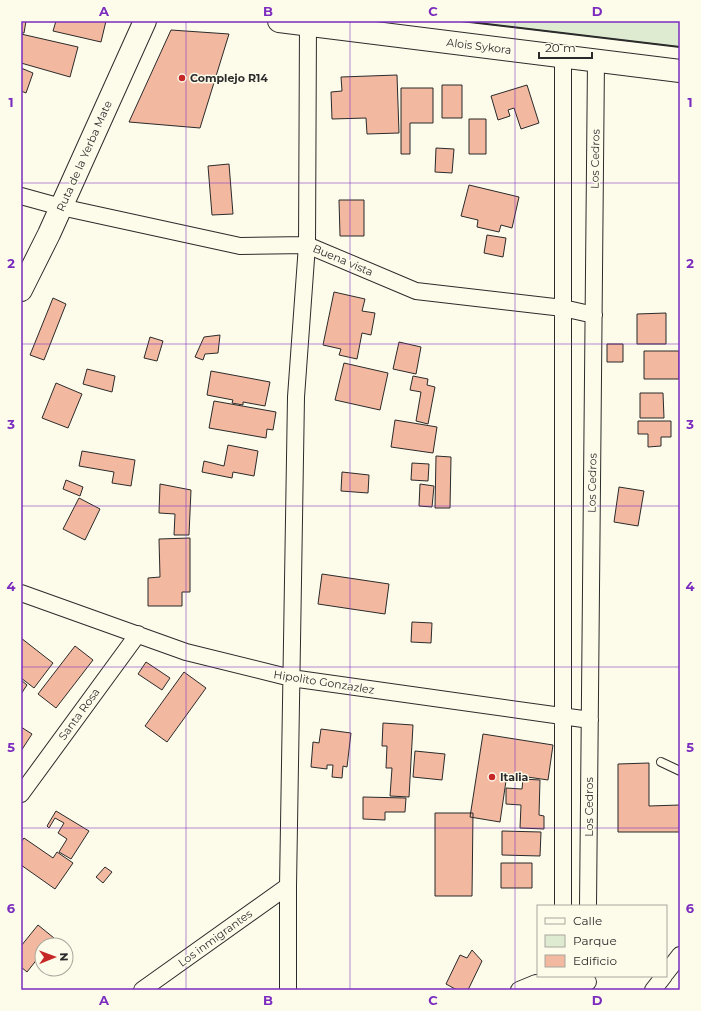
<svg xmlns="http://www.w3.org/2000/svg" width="701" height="1011" font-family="Montserrat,sans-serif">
<rect width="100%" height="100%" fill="#fdfbea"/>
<path fill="#deebd1" stroke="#74746e" d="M461 21H680V47Z"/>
<path fill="#f2b8a0" stroke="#2b2b2b" d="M21 21H26L24 33H21Z
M56 21H106L101 42 53 31Z
M171 30 229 34 200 128 129 122Z
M21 34 78 47 70 77 21 63Z
M21 68 33 73 26 93 21 91Z
M397 75 399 133 367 134 366 118 332 119 331 92 342 91 341 77Z
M442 85H462V118H442Z
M527 85 539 123 521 129 514 108 508 110 510 116 498 120 491 96Z
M401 88H433V123H410V154H401Z
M469 119H486V154H469Z
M436 148 454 149 452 173 435 172Z
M229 164 233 214 212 215 208 166Z
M469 185 519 197 512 228 501 225 499 232 477 227 478 220 461 216Z
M339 200H364V236H340Z
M487 235 506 238 503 257 484 253Z
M334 292 365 299 362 311 375 313 371 335 362 333 357 359 339 355 341 349 323 345Z
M53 298 66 304 44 360 30 355Z
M666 313V344H637V314Z
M220 335 218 353 205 354 203 360 195 357 204 337Z
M150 337 163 341 157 361 144 358Z
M399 342 421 347 416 374 393 369Z
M607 344H623V362H607Z
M644 351H679V379H644Z
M344 363 388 373 380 410 335 400Z
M87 369 115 376 112 392 83 384Z
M211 371 270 382 265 406 243 402V405L232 403 233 400 207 395Z
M413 376 428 379 427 385 435 387 428 424 416 421 421 392 410 390Z
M56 383 82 394 68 428 42 418Z
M640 393H663L664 418H640Z
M214 401 276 412 273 430 267 429 266 438 209 428Z
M395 420 437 427 433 453 391 447Z
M638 421H671V437H661V446L648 447V434H638Z
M228 445 258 451 254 476 233 472 232 478 202 472 204 461 224 466Z
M82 451 135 460 131 486 112 483 114 472 79 466Z
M436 456 451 457 450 508H435Z
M412 463 429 464 428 481 411 480Z
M342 472 369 475 368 493 341 491Z
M66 480 83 487 80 496 63 489Z
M160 484 191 490 189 535H174L175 514 159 513Z
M420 484 434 486 432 507 419 506Z
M619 487 644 491 638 526 614 522Z
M79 498 100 509 85 540 63 529Z
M190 538V592H182V606H148V578L160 577 159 539Z
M322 574 389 584 385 614 318 604Z
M412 622 432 623 431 643 411 642Z
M21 638 53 663 34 688 21 678Z
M75 646 93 660 56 708 38 694Z
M146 662 170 678 162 690 138 674Z
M184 672 206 688 167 742 145 726Z
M21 680 27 685 21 694Z
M383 723 413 725 409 797 390 796 392 768H386L387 746H382Z
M21 727 32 734 21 751Z
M321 729 351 733 347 767 343 766 342 778 332 777 333 765H327V769L311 767 313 742 319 743Z
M483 734 553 745 548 780 507 774 500 822 470 817Z
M415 751 445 754 442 780 413 777Z
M649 763V806L680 805V832H618V764Z
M523 779 540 780 539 815 544 816V829L520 828 521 805 506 804V788L522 789Z
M363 797 406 798 405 812H385V820L363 819Z
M56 811 89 831 71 859 59 852 67 839 58 833 64 823 55 818 49 828 47 826Z
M435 813H473L472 896H435Z
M502 831 541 832 540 856 502 855Z
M24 838 53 858 57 852 73 863 55 889 21 865V842Z
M501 863H532V888H501Z
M105 867 112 872 103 883 96 877Z
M38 925 54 938 48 945H42V953L27 972 21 967V946Z
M472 950 482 961 468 990H457L446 984 460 955 467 958Z"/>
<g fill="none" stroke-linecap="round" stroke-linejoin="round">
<g stroke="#2b2b2b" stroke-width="10">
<path id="lane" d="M661 762 680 771"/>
</g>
<g stroke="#2b2b2b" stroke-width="18">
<path id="street" d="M563 57V906
M21 196 61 207 240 246 307 245 416 291 563 308 594 315
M21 593 186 652 291 678 590 720
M21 794 138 634
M588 906 596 60
M666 973 680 955
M142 990 288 886
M288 990V886L296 397 307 245 308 24
M519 990 536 983 588 982
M653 990 664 976"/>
</g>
<g stroke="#2b2b2b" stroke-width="24">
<path id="secondary" d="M279 21 680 71
M21 290 49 234 145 21"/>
</g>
<use href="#lane" stroke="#fdfbea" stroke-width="8"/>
<use href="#street" stroke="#fdfbea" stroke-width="16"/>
<use href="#secondary" stroke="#fdfbea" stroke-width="22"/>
<path stroke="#2b2b2b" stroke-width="2" d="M461 21 680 47"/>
</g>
<path fill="none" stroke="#7b2cbf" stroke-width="1" stroke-opacity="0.55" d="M186 21V990M350 21V990M515 21V990M21 183H680M21 344H680M21 506H680M21 667H680M21 828H680"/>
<g fill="#c62828" stroke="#fdfbea" stroke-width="1.5">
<circle cx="182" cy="78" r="4"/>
<circle cx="492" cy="777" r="4"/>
</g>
<g text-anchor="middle" stroke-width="3" stroke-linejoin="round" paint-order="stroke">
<g font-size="11" fill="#2b2b2b" stroke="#fdfbea">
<text transform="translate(479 46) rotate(7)" y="4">Alois Sykora</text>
<text transform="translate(84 156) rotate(-66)" y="4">Ruta de la Yerba Mate</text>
<text transform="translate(595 159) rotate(-89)" y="4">Los Cedros</text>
<text transform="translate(343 260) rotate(23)" y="4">Buena vista</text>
<text transform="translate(592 483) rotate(-89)" y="4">Los Cedros</text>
<text transform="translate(324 682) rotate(9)" y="4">Hipolito Gonzazlez</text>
<text transform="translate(79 714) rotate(-54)" y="4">Santa Rosa</text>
<text transform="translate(589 807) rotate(-90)" y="4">Los Cedros</text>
<text transform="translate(215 938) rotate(-36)" y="4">Los inmigrantes</text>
</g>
<g font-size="11" font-weight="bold" fill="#2b2b2b" stroke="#fdfbea" text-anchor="start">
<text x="190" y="82">Complejo R14</text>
<text x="500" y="781">Italia</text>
</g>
</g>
<rect width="701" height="1011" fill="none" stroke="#fdfbea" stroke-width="44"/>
<rect x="537" y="905" width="130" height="72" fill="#fdfbea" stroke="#a9a89e"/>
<rect x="545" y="918" width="20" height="6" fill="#fdfbea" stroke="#a9a89e"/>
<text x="573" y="925" font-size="12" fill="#2b2b2b">Calle</text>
<rect x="545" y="935" width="20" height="12" fill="#deebd1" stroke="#a9a89e"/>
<text x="573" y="945" font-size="12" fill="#2b2b2b">Parque</text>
<rect x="545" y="955" width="20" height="12" fill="#f2b8a0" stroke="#a9a89e"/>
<text x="573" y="965" font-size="12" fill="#2b2b2b">Edificio</text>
<g transform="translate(54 957) rotate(89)"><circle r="19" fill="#fdfbea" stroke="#a9a89e"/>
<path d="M0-3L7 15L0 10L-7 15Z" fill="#c62828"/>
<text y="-6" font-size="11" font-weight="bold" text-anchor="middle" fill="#2b2b2b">N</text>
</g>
<path d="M539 52v6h53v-6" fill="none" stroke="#2b2b2b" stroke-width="2"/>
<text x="545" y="52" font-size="12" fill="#2b2b2b" stroke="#fdfbea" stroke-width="3" paint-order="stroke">20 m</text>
<rect x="22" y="22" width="657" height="967" fill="none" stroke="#7b2cbf" stroke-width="1.5"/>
<g font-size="13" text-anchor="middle" font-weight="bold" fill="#7b2cbf">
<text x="104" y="16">A</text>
<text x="268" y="16">B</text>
<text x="433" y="16">C</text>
<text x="597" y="16">D</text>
<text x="11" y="107">1</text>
<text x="690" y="107">1</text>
<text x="11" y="268">2</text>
<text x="690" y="268">2</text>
<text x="11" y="429">3</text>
<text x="690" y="429">3</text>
<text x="11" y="591">4</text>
<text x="690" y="591">4</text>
<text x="11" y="752">5</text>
<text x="690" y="752">5</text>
<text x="11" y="913">6</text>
<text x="690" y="913">6</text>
<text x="104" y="1005">A</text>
<text x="268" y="1005">B</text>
<text x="433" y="1005">C</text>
<text x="597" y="1005">D</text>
</g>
</svg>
